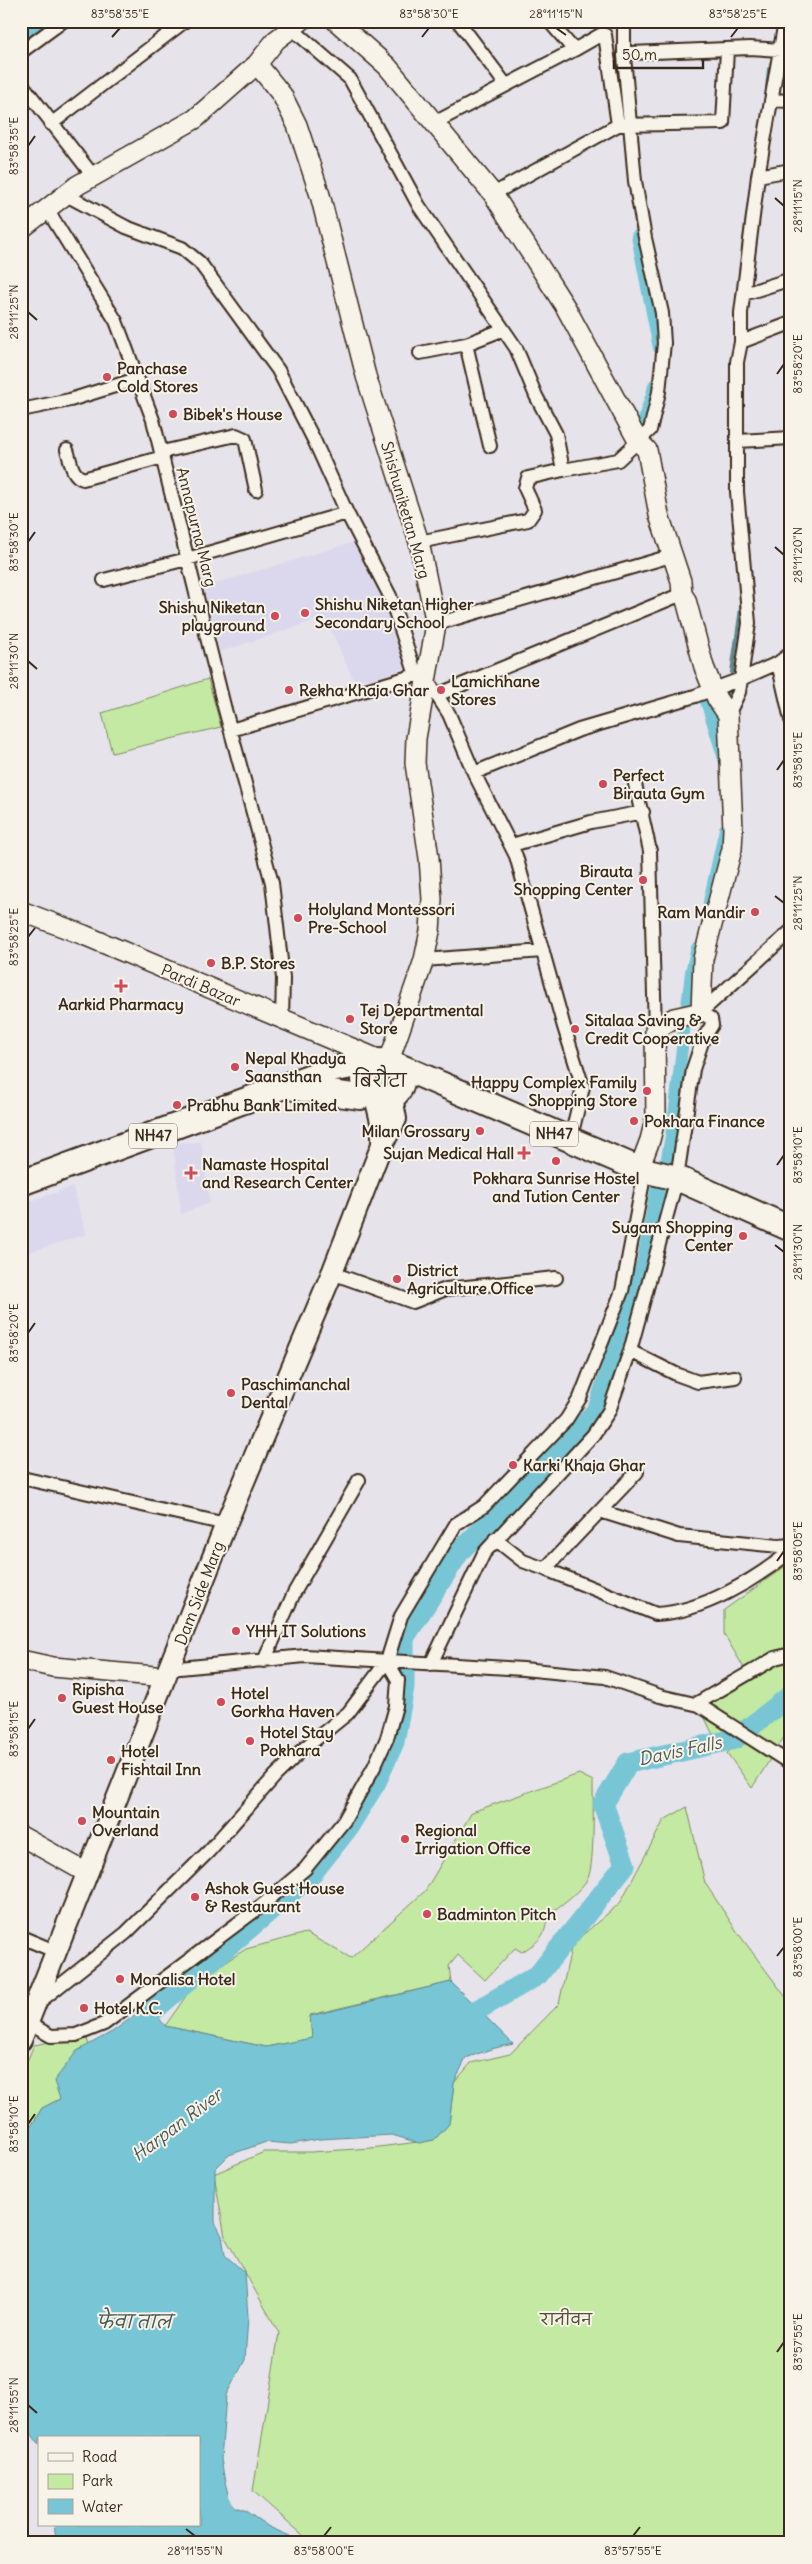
<svg xmlns="http://www.w3.org/2000/svg" width="812" height="2564" font-family="Delius,'Playpen Sans Deva',sans-serif">
<rect width="100%" height="100%" fill="#e6e3eb"/>
<filter id="ink" filterUnits="userSpaceOnUse"><feTurbulence type="fractalNoise" baseFrequency=".02" numOctaves="2"/><feDisplacementMap in="SourceGraphic" scale="10" xChannelSelector="R" yChannelSelector="G"/><feConvolveMatrix kernelMatrix="1 2 1 2 8 2 1 2 1" color-interpolation-filters="sRGB"/></filter>
<g filter="url(#ink)">
<path fill="#dbd8ed" d="M358 541 377 554 416 665 371 679H353L325 617 220 652 203 587Z
M201 1142 210 1203 181 1214 173 1143Z
M73 1187 86 1234 21 1255V1204Z"/>
<path fill="#c3e9a3" stroke="#7f8a60" d="M208 679 221 727 112 753 102 713Z
M371 1080a12 12 0 1 1 24 0a12 12 0 1 1-24 0Z
M791 1562V1647L744 1668 724 1634V1610Z
M791 1658V1692L733 1736 716 1741 700 1708 741 1680Z
M791 1699V1726L752 1788 727 1753Z
M579 1774 593 1781C593 1801 595 1862 588 1878 581 1891 559 1907 547 1915 546 1937 540 1940 522 1952L515 1948 485 1980 458 1955 449 1966 451 1982 310 2015 312 2038 266 2047 165 2026 198 1979 246 1949 306 1933 351 1958 425 1891 472 1812Z
M687 1807 705 1883 738 1933 791 2004V2543H317L304 2536 253 2491 279 2333 225 2237 214 2174 264 2152H311L371 2148 434 2140 449 2124 454 2083 471 2063 510 2054 559 2004 572 1944 620 1903 664 1820Z
M86 2035 89 2046 77 2051 60 2099 42 2108 21 2143V2075L34 2045Z"/>
<path fill="#78c6d5" stroke="#60888c" d="M21 21H49L21 43Z
M451 1982 513 2044 491 2049 466 2058 454 2083 449 2124 434 2140 419 2143 392 2135 320 2139 291 2144 266 2142 229 2155 215 2169V2222L222 2236 225 2255 245 2273 248 2317 245 2360 226 2395 221 2459 225 2482 229 2498 235 2507 244 2510 269 2527 290 2536 296 2543H57L54 2525H199V2438H39V2445L31 2433 21 2385V2143L42 2108 60 2099 54 2081 77 2051 112 2032 149 2005 165 2026 266 2047 312 2038 310 2016Z"/>
<g fill="none" stroke-linecap="round" stroke-linejoin="round">
<path stroke="#60888c" stroke-width="4" d="M767 89 769 69
M743 249 749 202
M732 672 742 601
M725 702 728 692
M715 729 720 715"/>
<path stroke="#78c6d5" stroke-width="12" d="M637 236 659 348
M643 428C643 413 652 400 654 385
M706 701 724 759
M709 902 725 829
M666 1163 673 1125 691 972 697 948"/>
<path stroke="#78c6d5" stroke-width="21" d="M153 2011 310 1876 347 1829 376 1782 394 1742 404 1687V1638L460 1551 557 1455 598 1409 647 1263 662 1183
M453 2024 538 1975 625 1865 603 1804 628 1763 735 1739 791 1695"/>
<g stroke="#3b2a1e" stroke-width="16">
<path id="street" d="M458 21 506 85
M549 21 574 50 602 34 605 35 618 125
M624 21V56
M290 27 350 79 419 206 516 348 536 396 556 434 563 470 618 460 650 430 659 392 664 343 662 313 645 238 635 181 624 56 631 53 750 48 781 50
M21 52 63 21
M21 83 94 177
M771 100 791 101
M434 123 574 50
M51 124 185 21
M758 176 791 170
M493 194 618 125 723 123 727 50
M66 195 126 227 182 248 200 263 278 370 314 440 347 513 187 559 104 580
M47 209 116 321 153 420 224 706 272 883 283 978 282 1019
M744 294 791 279
M741 342 791 323
M420 353 466 344
M21 410 70 400 137 379
M738 441 791 438
M490 446 466 344 502 330
M67 450C71 461 71 475 83 479L163 457
M162 452 236 435 245 439 256 490
M347 513 390 596 416 675
M419 542 528 520 535 510 525 488 528 478 563 470
M436 624 671 556
M791 653 778 663 791 720
M437 695 682 594
M728 715 739 692 741 679 778 663
M231 730 416 675 425 677 449 714 474 773 516 856 564 1027 583 1087 570 1141
M474 773 579 730 695 696 741 679 749 623 737 492V362L741 342V313L758 176 785 21
M635 784 650 851 655 1030
M512 845 591 822 643 812
M424 960 543 951
M332 1273 413 1302 446 1289 556 1278
M630 1351 676 1374 698 1382 735 1377
M22 1478 226 1524
M600 1511 637 1472
M495 1539 523 1561 545 1569 600 1511 679 1536 779 1546 791 1545
M545 1569 656 1614C702 1612 755 1580 791 1551
M264 1661 294 1593 359 1480
M431 1664 484 1553 593 1435 609 1411 630 1351 677 1178 693 1069 703 1039 712 1025 711 1019 701 1012 791 931
M169 1669 305 1656 523 1669 605 1677 660 1696 699 1705 785 1760 791 1761
M696 1704 775 1658 791 1654
M21 1937 57 1952
M38 2003 126 1933 209 1851 275 1776 301 1751 348 1713 387 1661 401 1616 456 1524 484 1506 566 1420 580 1398 622 1291 645 1171
M28 2023 51 2036 76 2035 104 2024 261 1906 305 1869 344 1821 374 1767 387 1738 396 1706 398 1680 387 1661"/>
</g>
<g stroke="#3b2a1e" stroke-width="22">
<path id="secondary" d="M336 21 387 66 493 194 566 308 638 441 647 450 659 515 681 581 682 594 686 600 704 667 717 699 728 715 733 829 732 849 703 959 701 1012 674 1018 655 1030 656 1116 650 1140 639 1169
M257 64 282 95 297 125 320 195 366 376 419 542 436 624 416 738 415 763 429 858 432 899 430 931 424 960 389 1061
M21 229 78 185 195 119 257 64 276 40 301 21
M21 911 84 935 380 1060
M21 1660 53 1667 166 1677
M21 1836 87 1873"/>
</g>
<g stroke="#3b2a1e" stroke-width="24">
<path id="primary" d="M375 1097 382 1126V1145
M21 2040 226 1524 332 1273 381 1147 396 1119 392 1097"/>
</g>
<g stroke="#3b2a1e" stroke-width="28">
<path id="highway" d="M364 1080a19 19 0 1 1 38 0a19 19 0 1 1-38 0Z
M392 1063 639 1169 677 1178 791 1229
M288 1087 360 1097 370 1094
M21 1183 325 1071 374 1062"/>
</g>
<use href="#street" stroke="#f7f3e8" stroke-width="12"/>
<use href="#secondary" stroke="#f7f3e8" stroke-width="19"/>
<use href="#primary" stroke="#f7f3e8" stroke-width="20"/>
<use href="#highway" stroke="#f7f3e8" stroke-width="24"/>
</g>
</g>
<path fill="none" stroke="#3b2a1e" stroke-width="2" d="M556 28 566 35M112 37 120 28M422 37 429 28M731 37 738 28M28 146 35 136M775 198 784 206M28 312 37 320M777 374 784 364M28 542 35 532M775 547 784 555M28 661 37 669M777 770 784 760M775 896 784 903M28 937 35 928M777 1165 784 1155M775 1245 784 1252M28 1333 35 1323M777 1561 784 1551M28 1729 35 1719M777 1956 784 1947M28 2124 35 2114M777 2352 784 2342M28 2405 37 2413M186 2529 195 2536M324 2536 331 2527M633 2536 640 2527"/>
<g fill="#d1495b" stroke="#f7f3e8" stroke-width="2">
<circle cx="107" cy="377" r="5"/>
<circle cx="173" cy="414" r="5"/>
<circle cx="305" cy="613" r="5"/>
<circle cx="275" cy="616" r="5"/>
<circle cx="289" cy="690" r="5"/>
<circle cx="441" cy="690" r="5"/>
<circle cx="603" cy="784" r="5"/>
<circle cx="643" cy="880" r="5"/>
<circle cx="755" cy="912" r="5"/>
<circle cx="298" cy="918" r="5"/>
<circle cx="211" cy="963" r="5"/>
<path d="M118.5 978.5h5v5h5v5h-5v5h-5v-5h-5v-5h5z"/>
<circle cx="350" cy="1019" r="5"/>
<circle cx="575" cy="1029" r="5"/>
<circle cx="235" cy="1067" r="5"/>
<circle cx="647" cy="1091" r="5"/>
<circle cx="177" cy="1105" r="5"/>
<circle cx="634" cy="1121" r="5"/>
<circle cx="480" cy="1131" r="5"/>
<path d="M521.5 1145.5h5v5h5v5h-5v5h-5v-5h-5v-5h5z"/>
<circle cx="556" cy="1161" r="5"/>
<path d="M188.5 1165.5h5v5h5v5h-5v5h-5v-5h-5v-5h5z"/>
<circle cx="743" cy="1236" r="5"/>
<circle cx="397" cy="1279" r="5"/>
<circle cx="231" cy="1393" r="5"/>
<circle cx="513" cy="1465" r="5"/>
<circle cx="236" cy="1631" r="5"/>
<circle cx="62" cy="1698" r="5"/>
<circle cx="221" cy="1702" r="5"/>
<circle cx="250" cy="1741" r="5"/>
<circle cx="111" cy="1760" r="5"/>
<circle cx="82" cy="1821" r="5"/>
<circle cx="405" cy="1839" r="5"/>
<circle cx="195" cy="1897" r="5"/>
<circle cx="427" cy="1914" r="5"/>
<circle cx="120" cy="1979" r="5"/>
<circle cx="84" cy="2008" r="5"/>
</g>
<g text-anchor="middle" stroke-width="4" stroke-linejoin="round" paint-order="stroke">
<g fill="#f7f3e8" stroke="#73665b" stroke-width="1">
<rect x="530" y="1121.5" width="48" height="25" rx="4"/>
<rect x="129" y="1123.5" width="48" height="25" rx="4"/>
</g>
<g font-size="15" font-weight="bold" fill="#3b2a1e">
<text x="554" y="1139">NH47</text>
<text x="153" y="1141">NH47</text>
</g>
<g font-size="16" font-weight="bold" fill="#3b2a1e" stroke="#f7f3e8" text-anchor="start">
<text x="117" y="374">Panchase<tspan x="117" dy="18">Cold Stores</tspan></text>
<text x="183" y="420">Bibek's House</text>
<text x="315" y="610">Shishu Niketan Higher<tspan x="315" dy="18">Secondary School</tspan></text>
<text x="265" y="613" text-anchor="end">Shishu Niketan<tspan x="265" dy="18">playground</tspan></text>
<text x="451" y="687">Lamichhane<tspan x="451" dy="18">Stores</tspan></text>
<text x="299" y="696">Rekha Khaja Ghar</text>
<text x="613" y="781">Perfect<tspan x="613" dy="18">Birauta Gym</tspan></text>
<text x="633" y="877" text-anchor="end">Birauta<tspan x="633" dy="18">Shopping Center</tspan></text>
<text x="308" y="915">Holyland Montessori<tspan x="308" dy="18">Pre-School</tspan></text>
<text x="745" y="918" text-anchor="end">Ram Mandir</text>
<text x="221" y="969">B.P. Stores</text>
<text x="121" y="1010" text-anchor="middle">Aarkid Pharmacy</text>
<text x="360" y="1016">Tej Departmental<tspan x="360" dy="18">Store</tspan></text>
<text x="585" y="1026">Sitalaa Saving &amp;<tspan x="585" dy="18">Credit Cooperative</tspan></text>
<text x="245" y="1064">Nepal Khadya<tspan x="245" dy="18">Saansthan</tspan></text>
<text x="637" y="1088" text-anchor="end">Happy Complex Family<tspan x="637" dy="18">Shopping Store</tspan></text>
<text x="187" y="1111">Prabhu Bank Limited</text>
<text x="644" y="1127">Pokhara Finance</text>
<text x="470" y="1137" text-anchor="end">Milan Grossary</text>
<text x="514" y="1159" text-anchor="end">Sujan Medical Hall</text>
<text x="202" y="1170">Namaste Hospital<tspan x="202" dy="18">and Research Center</tspan></text>
<text x="556" y="1184" text-anchor="middle">Pokhara Sunrise Hostel<tspan x="556" dy="18">and Tution Center</tspan></text>
<text x="733" y="1233" text-anchor="end">Sugam Shopping<tspan x="733" dy="18">Center</tspan></text>
<text x="407" y="1276">District<tspan x="407" dy="18">Agriculture Office</tspan></text>
<text x="241" y="1390">Paschimanchal<tspan x="241" dy="18">Dental</tspan></text>
<text x="523" y="1471">Karki Khaja Ghar</text>
<text x="246" y="1637">YHH IT Solutions</text>
<text x="72" y="1695">Ripisha<tspan x="72" dy="18">Guest House</tspan></text>
<text x="231" y="1699">Hotel<tspan x="231" dy="18">Gorkha Haven</tspan></text>
<text x="260" y="1738">Hotel Stay<tspan x="260" dy="18">Pokhara</tspan></text>
<text x="121" y="1757">Hotel<tspan x="121" dy="18">Fishtail Inn</tspan></text>
<text x="92" y="1818">Mountain<tspan x="92" dy="18">Overland</tspan></text>
<text x="415" y="1836">Regional<tspan x="415" dy="18">Irrigation Office</tspan></text>
<text x="205" y="1894">Ashok Guest House<tspan x="205" dy="18">&amp; Restaurant</tspan></text>
<text x="437" y="1920">Badminton Pitch</text>
<text x="130" y="1985">Monalisa Hotel</text>
<text x="94" y="2014">Hotel K.C.</text>
</g>
<g font-size="16" fill="#3b2a1e" stroke="#f7f3e8">
<text transform="translate(406 510) rotate(74)" y="6">Shishuniketan Marg</text>
<text transform="translate(197 527) rotate(76)" y="6">Annapurna Marg</text>
<text transform="translate(201 985) rotate(23)" y="6">Pardi Bazar</text>
<text transform="translate(199 1593) rotate(-69)" y="6">Dam Side Marg</text>
</g>
<g font-size="16" fill="#565039" stroke="#f7f3e8">
<text x="566" y="2325">रानीवन</text>
</g>
<g font-size="18" fill="#3b2a1e" stroke="#f7f3e8">
<text x="380" y="1087">बिरौटा</text>
</g>
<g font-size="18" font-style="italic" fill="#4d5955" stroke="#f7f3e8">
<text transform="translate(680 1751) rotate(-12)" y="6">Davis Falls</text>
<text transform="translate(177 2125) rotate(-37)" y="6">Harpan River</text>
<text x="134" y="2328">फेवा ताल</text>
</g>
</g>
<rect width="812" height="2564" fill="none" stroke="#f7f3e8" stroke-width="55"/>
<rect x="38" y="2436" width="162" height="90" fill="#f7f3e8" stroke="#aca397"/>
<rect x="48" y="2453" width="25" height="8" fill="#f7f3e8" stroke="#aca397"/>
<text x="82" y="2462" font-size="15" fill="#3b2a1e">Road</text>
<rect x="48" y="2474" width="25" height="15" fill="#c3e9a3" stroke="#aca397"/>
<text x="82" y="2486" font-size="15" fill="#3b2a1e">Park</text>
<rect x="48" y="2499" width="25" height="15" fill="#78c6d5" stroke="#aca397"/>
<text x="82" y="2512" font-size="15" fill="#3b2a1e">Water</text>
<path d="M614 60v8h89v-8" fill="none" stroke="#3b2a1e" stroke-width="2.5"/>
<text x="622" y="60" font-size="15" fill="#3b2a1e" stroke="#f7f3e8" stroke-width="4" paint-order="stroke">50 m</text>
<rect x="28" y="28" width="756" height="2508" fill="none" stroke="#3b2a1e" stroke-width="2"/>
<g font-size="12" text-anchor="middle" fill="#3b2a1e">
<text x="120" y="18">83°58'35"E</text>
<text x="429" y="18">83°58'30"E</text>
<text x="556" y="18">28°11'15"N</text>
<text x="738" y="18">83°58'25"E</text>
<text transform="translate(14 146) rotate(-90)" y="4">83°58'35"E</text>
<text transform="translate(798 206) rotate(-90)" y="4">28°11'15"N</text>
<text transform="translate(14 312) rotate(-90)" y="4">28°11'25"N</text>
<text transform="translate(798 364) rotate(-90)" y="4">83°58'20"E</text>
<text transform="translate(14 542) rotate(-90)" y="4">83°58'30"E</text>
<text transform="translate(798 555) rotate(-90)" y="4">28°11'20"N</text>
<text transform="translate(14 661) rotate(-90)" y="4">28°11'30"N</text>
<text transform="translate(798 760) rotate(-90)" y="4">83°58'15"E</text>
<text transform="translate(798 903) rotate(-90)" y="4">28°11'25"N</text>
<text transform="translate(14 937) rotate(-90)" y="4">83°58'25"E</text>
<text transform="translate(798 1155) rotate(-90)" y="4">83°58'10"E</text>
<text transform="translate(798 1252) rotate(-90)" y="4">28°11'30"N</text>
<text transform="translate(14 1333) rotate(-90)" y="4">83°58'20"E</text>
<text transform="translate(798 1551) rotate(-90)" y="4">83°58'05"E</text>
<text transform="translate(14 1729) rotate(-90)" y="4">83°58'15"E</text>
<text transform="translate(798 1947) rotate(-90)" y="4">83°58'00"E</text>
<text transform="translate(14 2124) rotate(-90)" y="4">83°58'10"E</text>
<text transform="translate(798 2342) rotate(-90)" y="4">83°57'55"E</text>
<text transform="translate(14 2405) rotate(-90)" y="4">28°11'55"N</text>
<text x="195" y="2555">28°11'55"N</text>
<text x="324" y="2555">83°58'00"E</text>
<text x="633" y="2555">83°57'55"E</text>
</g>
</svg>
